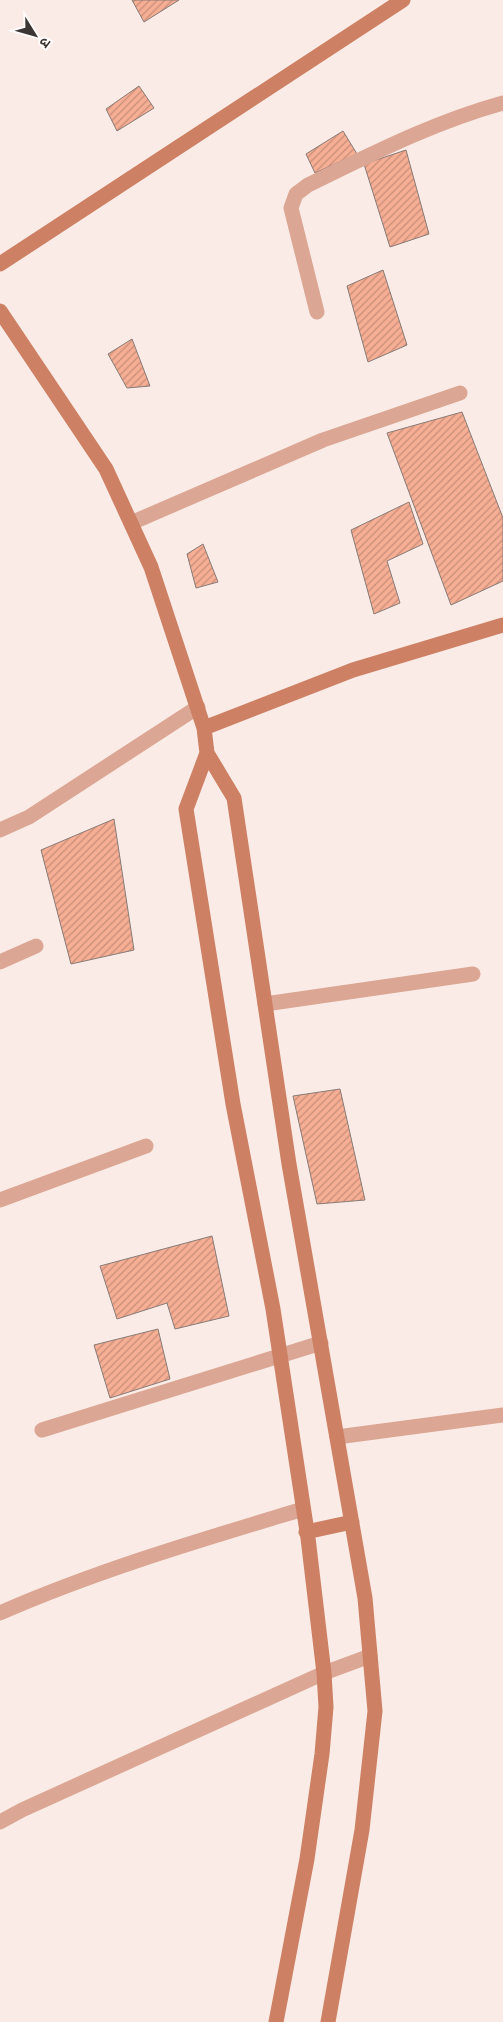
<svg xmlns="http://www.w3.org/2000/svg" width="503" height="2022" font-family="'Work Sans','Noto Sans Devanagari',sans-serif">
<defs>
<pattern id="building-hatch" width="6" height="6" patternUnits="userSpaceOnUse" patternTransform="scale(1.25)"><rect width="6" height="6" fill="#f6ae94"/><path d="M-1 1l2-2M0 6l6-6M5 7l2-2" fill="none" stroke="#c88e79"/></pattern>
</defs>
<rect width="100%" height="100%" fill="#faebe6"/>
<path fill="url(#building-hatch)" stroke="#887b76" d="M132 0H179L144 22Z
M139 86 154 108 117 131 106 109Z
M343 131 357 154 315 173 306 154Z
M406 150 429 234 390 247 364 164Z
M383 270 407 345 368 362 347 286Z
M132 339 150 386 127 388 108 354Z
M462 412 503 518V581L451 605 387 433Z
M409 502 423 544 387 561 400 603 374 614 351 530Z
M203 544 218 582 196 588 187 554Z
M114 819 134 950 71 964 41 850Z
M340 1089 365 1200 317 1204 293 1096Z
M212 1236 229 1316 175 1329 167 1303 117 1319 100 1266Z
M158 1329 170 1379 110 1398 94 1345Z"/>
<g fill="none" stroke-linecap="round" stroke-linejoin="round">
<path stroke="#dba693" stroke-width="15" d="M317 312 291 208 296 194 308 185C372 154 434 122 503 103
M131 523 323 440 460 393
M0 830 29 817 198 707
M0 962 36 946
M265 1004 473 974
M0 1200 146 1146
M42 1430 321 1343
M337 1437 503 1415
M0 1613C98 1570 201 1540 303 1509
M0 1822 22 1810 324 1673 370 1656"/>
<path stroke="#cd8064" stroke-width="15" d="M0 264 403 0
M0 311 106 469 151 567 204 728 207 753 234 798 289 1164 365 1598 375 1711 362 1830 328 2022
M204 728 353 670 503 625
M207 753 186 809 233 1104 273 1309 308 1538 324 1673 326 1707 322 1754 307 1859 276 2022
M306 1532 352 1522"/>
</g>
<g transform="translate(35 35) rotate(127)" stroke="#fefbfa" stroke-width="4" paint-order="stroke">
<path d="M0-4L9 19L0 12L-9 19Z" fill="#3b3533"/>
<text y="-8" font-size="14" font-weight="bold" text-anchor="middle" fill="#3b3533">उ</text>
</g>
</svg>
